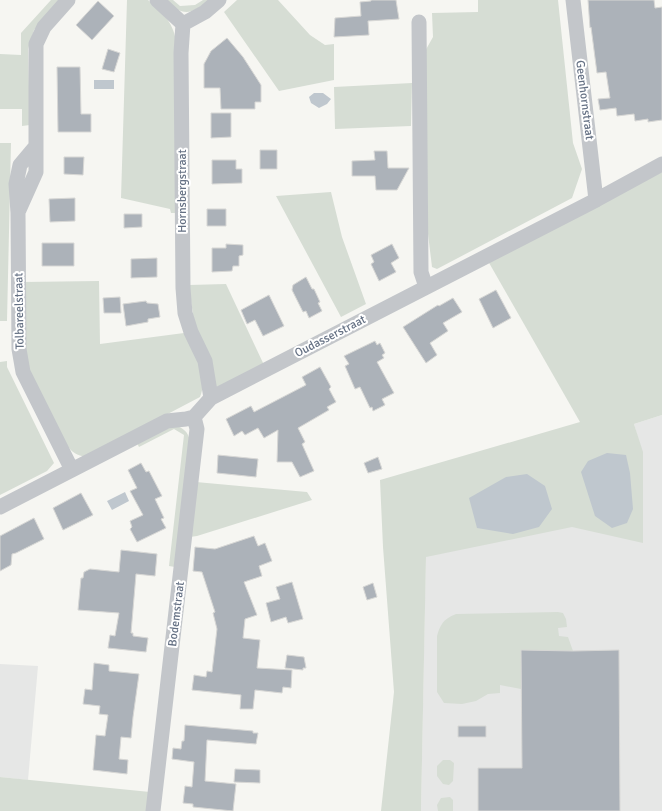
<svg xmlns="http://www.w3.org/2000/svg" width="662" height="811" font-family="Signika,sans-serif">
<rect width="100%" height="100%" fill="#f6f6f2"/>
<path fill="#e6e7e6" d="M662 415V811H421L426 547 642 452 634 424Z
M0 664 38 666 28 780 0 777Z"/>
<path fill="#d6ddd4" d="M51 0H61L34 30 28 49 30 125 22 126V109H0V54L21 55V33Z
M127 0H148C162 13 172 20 176 40L177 213H171L170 209 121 198Z
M165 0H173L180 6 195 5 203 0H210C190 14 185 18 165 0Z
M237 0H278L310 35 325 45 334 44V80L279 91 224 12Z
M478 0H558L573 143 582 169 572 198 437 269 432 267 428 234 424 53 433 37 432 13 478 12Z
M412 83 411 126 335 129 334 87Z
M0 143H11L7 321H0Z
M662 172V415L634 424 643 452V543L572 527 426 557 421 811H381L394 692 383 547 380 480 580 422 488 261Z
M331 192 342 237 366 304 341 317 276 196Z
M99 281 100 344 184 333C193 352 209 376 200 397L86 457C77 455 72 453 67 445L26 365 23 282Z
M226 284 264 365 215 388 195 330 189 285Z
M7 361V367L54 463 47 471 0 495V362Z
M174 425C183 428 188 431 190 441L175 567 169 566 184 435 174 429 139 447 137 443Z
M196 482 307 492 312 500 197 536 190 537Z
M558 612 563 613 566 619 567 627 558 628 559 636 568 637 573 651 521 650V689L500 685V693L488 694 476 701 462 704 444 703 437 692V636C441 623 444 619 456 614Z
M443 760H450L454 763 453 781 449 785 443 784 437 776V766Z
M0 777 150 792 148 811H0Z
M450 797 453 800V811H438L437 805 441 798Z"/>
<path fill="#bfc7ce" d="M94 80H114V89H94Z
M314 93H323L331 99 327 104 319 108 311 103 309 97Z
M607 453 626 455 630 473 633 509 627 523 612 528 595 516 581 472 588 461Z
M527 474 545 486 552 509 539 527 513 534 477 528 469 498 506 477Z
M125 492 129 501 112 510 107 501Z"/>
<path fill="#acb2b9" stroke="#d7d7d5" d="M371 0H396L399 19 368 21 369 35 334 37 335 18 361 16 360 2 371 1Z
M588 0H654L655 8 662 7V120L648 122V119L635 121 634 114 617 116 616 108 600 110 598 99 610 98 606 72 597 73 591 27 590 28Z
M98 1 114 16 92 40 76 25Z
M227 38 243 57 261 85V102H255V109H221L220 88H204V64L211 51Z
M108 49 120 53 114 72 102 69Z
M57 67H80L81 114H91V132H58Z
M211 113H231V137L211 138Z
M260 150H277V169H260Z
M374 151H387L388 168H409L397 190H376L375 176H352V161L375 160Z
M64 157H84L83 175 64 174Z
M212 160H236V169H242V183L212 184Z
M75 198V221L50 222 49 199Z
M207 209H226V226H207Z
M124 214H142V227L124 228Z
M42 243H74V266H42Z
M226 244 243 245V255L239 256V266H233L232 271 212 272V248H226Z
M392 244 399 258 391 263 396 272 379 281 371 264 374 262 371 255Z
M157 258V277L131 278V259Z
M306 277 312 289H314L320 302 318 303 322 311 309 318 306 311 303 312 292 290 293 285Z
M496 290 511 318 493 328 479 299Z
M269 295 284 326 263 336 255 320 247 324 241 310Z
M120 297 121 313H104L103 298Z
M453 298 462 312 443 323 448 331 430 343 437 355 426 363 403 327 438 305 439 306Z
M146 301 147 303 158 304 160 317 148 319V322L126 326 123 304Z
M375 341 377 345 380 343 385 353 382 355 384 358 377 362 394 393 382 399 385 405 373 411 372 407 370 408 360 387 355 389 345 366 349 364 344 356Z
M320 367 331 387 329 389 336 402 327 407 329 410 298 428 305 442 302 444 314 471 300 477 292 462H277L278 430 264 438 258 428 245 435 242 431 234 436 226 419 251 406 254 412 306 385 302 377Z
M218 455 258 459 256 477 217 473Z
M378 457 382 469 368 473 364 463Z
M141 463 146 472 149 471 162 496 155 499 164 518 161 519 166 528 137 542 130 529 132 527 130 521 143 515 130 491 137 488 128 470Z
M81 493 93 515 63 530 53 508Z
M34 518 44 539 16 553 12 554 11 565 0 571V536Z
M254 536 258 546 265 543 272 561 259 566 262 576 244 582 257 615 245 619 243 638 260 640 257 668 292 670 291 688 283 687 282 693 255 690 253 709H240L241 695 192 690 194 675 206 677 207 671 212 672 217 629 213 613 215 612 202 572 193 571 195 547 215 549Z
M121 550 157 554 155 576 136 574 131 633H133V636L148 638 146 652 108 648 110 635 115 636 119 613 78 610 81 578H83L84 572 90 569 119 572Z
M292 582 303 619 288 623 286 617 271 622 266 603 280 599 276 587Z
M373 583 377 597 367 600 363 587Z
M521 650 573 651 619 650 620 811H478V768H522Z
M287 655 304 657 306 668H303V670L285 668Z
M94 663 109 665V671L139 674 133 717 131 738 121 737 119 759 128 760 127 774 93 770 96 735 105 736 108 715 99 714 100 706 83 704 85 689 92 690Z
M185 725 253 731V733H258L256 744 207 740 205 781 236 784 233 811 193 807V804L183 803 185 786 192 787 194 762 172 759 173 748 181 749 182 741H184Z
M458 726H486V737H458Z
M235 769 260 770V783L234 782Z"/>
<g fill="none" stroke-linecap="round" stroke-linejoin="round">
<path stroke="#c3c6ca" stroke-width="15" d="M157 0 183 24
M573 0 596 200
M419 22 421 272 426 287
M183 24 181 53 183 288 185 313 191 332 205 361 211 398
M183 24 205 12 219 0
M36 146 20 165 16 184 18 213 19 349 23 372 72 470
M19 210 36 172V44L44 27 68 0
M0 507 167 421 186 419 194 417 211 398 596 200 662 164
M153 811 197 429 194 417"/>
</g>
<g text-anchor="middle" stroke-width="4" stroke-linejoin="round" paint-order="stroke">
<g font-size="12" fill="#657184" stroke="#fff">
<text transform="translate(585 100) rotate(83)" y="4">Geenhornstraat</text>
<text transform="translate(182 191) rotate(-90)" y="4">Hornsbergstraat</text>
<text transform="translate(19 311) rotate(-91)" y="4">Tolbareelstraat</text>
<text transform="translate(330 336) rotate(-27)" y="4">Oudasserstraat</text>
<text transform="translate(176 614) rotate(-83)" y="4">Bodemstraat</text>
</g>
</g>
</svg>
